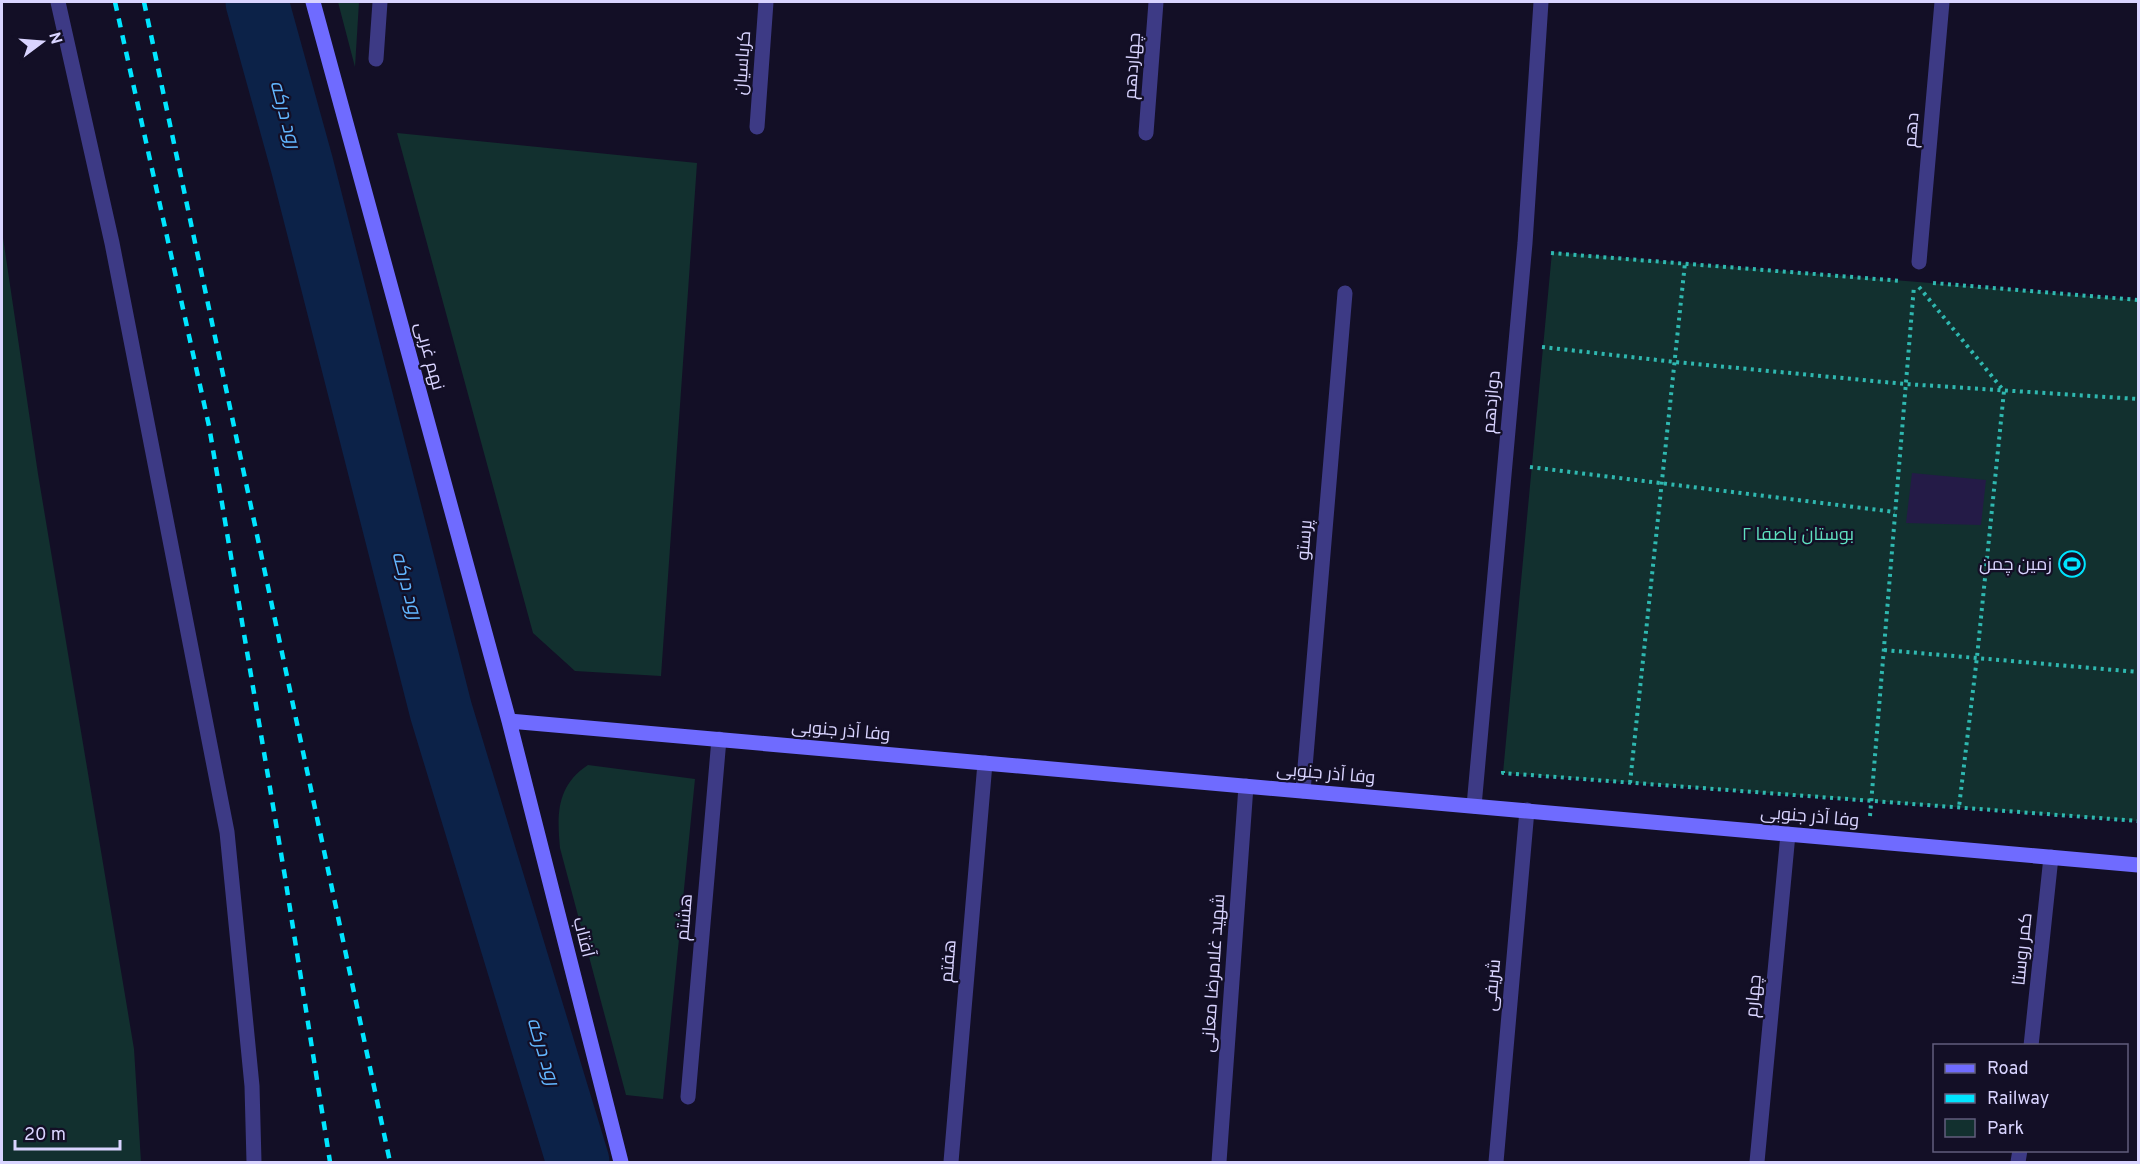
<svg xmlns="http://www.w3.org/2000/svg" width="2140" height="1164" font-family="Overpass,Cairo,sans-serif">
<rect width="100%" height="100%" fill="#130f26"/>
<path fill="#12302f" d="M338 2H359L355 67Z
M397 133 697 163 661 676 575 671 533 633Z
M2 231 38 474 134 1049 141 1162H2Z
M1552 252 2138 300V821L1503 773Z
M588 765 695 779 663 1099 626 1095 560 848C557 815 556 786 588 765Z"/>
<g fill="none" stroke-linecap="round" stroke-linejoin="round">
<path stroke="#0c2248" stroke-width="63" d="M257 2 302 165 441 711 578 1162"/>
</g>
<path fill="#241b47" d="M1912 473 1986 480 1981 525 1906 523Z"/>
<g fill="none" stroke-linecap="round" stroke-linejoin="round">
<path stroke="#2fb8b0" stroke-width="4" stroke-dasharray="3 4.5" stroke-linecap="butt" d="M1551 253 1902 281
M1933 283 2138 300
M1919 287 2004 391 1977 657 1959 807
M1542 347 1675 362 1905 384 2138 399
M1530 467 1895 512
M1884 650 2138 672
M1503 771V773L2138 821
M1630 783 1685 263
M1870 816 1914 286"/>
<path stroke="#3d3a85" stroke-width="15" d="M58 2 112 243 227 832 252 1086 254 1162"/>
<path stroke="#3d3a85" stroke-width="15" d="M376 59 380 2
M757 127 766 2
M1146 133 1156 2
M1919 262 1942 2
M1303 791 1345 293
M1474 806 1525 243 1541 2
M2031 1046 2051 857
M688 1097 719 739
M951 1162 985 763
M1219 1162 1246 786
M1496 1162 1527 810
M1757 1162 1788 834
M2018 1162 2020 1150"/>
<path stroke="#6f6bff" stroke-width="15" d="M313 2 509 721 621 1162
M509 721 2138 865"/>
<path stroke="#00e5ff" stroke-width="4.5" stroke-dasharray="9 8" stroke-linecap="butt" d="M115 2 209 426 285 877 330 1162
M144 2 390 1162"/>
</g>
<defs>
<g id="stadium-ring" transform="scale(1.35)"><circle r="9.5" fill="#130f26" stroke="#00e5ff" stroke-width="1.5"/><path d="M0-5a6.5 5 0 1 0 0 10a6.5 5 0 1 0 0-10ZM-3.5-1.8h7v3.6h-7Z" fill="#00e5ff"/></g>
</defs>
<g fill-rule="evenodd">
<use href="#stadium-ring" x="2072" y="564"/>
</g>
<g text-anchor="middle" stroke-width="4.5" stroke-linejoin="round" paint-order="stroke">
<g font-size="18" fill="#d9d4ff" stroke="#130f26">
<text transform="translate(742 63) rotate(-86)" y="6">کرباسیان</text>
<text transform="translate(1132 66) rotate(-86)" y="6">چهاردهم</text>
<text transform="translate(1911 130) rotate(-85)" y="6">دهم</text>
<text transform="translate(430 356) rotate(75)" y="6">نهم غربی</text>
<text transform="translate(1491 402) rotate(-85)" y="6">دوازدهم</text>
<text transform="translate(1304 540) rotate(-85)" y="6">پرستو</text>
<text transform="translate(841 730) rotate(5)" y="6">وفا آذر جنوبی</text>
<text transform="translate(1326 773) rotate(5)" y="6">وفا آذر جنوبی</text>
<text transform="translate(1810 816) rotate(5)" y="6">وفا آذر جنوبی</text>
<text transform="translate(684 917) rotate(-85)" y="6">هشتم</text>
<text transform="translate(584 937) rotate(76)" y="6">آفتاب</text>
<text transform="translate(2022 949) rotate(-84)" y="6">کمر روستا</text>
<text transform="translate(948 961) rotate(-85)" y="6">هفتم</text>
<text transform="translate(1213 973) rotate(-86)" y="6">شهید غلامرضا معانی</text>
<text transform="translate(1492 985) rotate(-85)" y="6">شریفی</text>
<text transform="translate(1753 996) rotate(-85)" y="6">چهارم</text>
</g>
<g font-size="18" fill="#5fe0c0" stroke="#130f26">
<text x="1798" y="540">بوستان باصفا ۲</text>
</g>
<g font-size="18" fill="#d9d4ff" stroke="#130f26" text-anchor="end">
<text x="2052" y="570">زمین چمن</text>
</g>
<g font-size="20" font-style="italic" fill="#62b6ff" stroke="#130f26">
<text transform="translate(286 114) rotate(75)" y="7">رود درکه</text>
<text transform="translate(408 585) rotate(75)" y="7">رود درکه</text>
<text transform="translate(544 1051) rotate(73)" y="7">رود درکه</text>
</g>
</g>
<rect width="2140" height="1164" fill="none" stroke="#d9d4ff" stroke-width="6"/>
<rect x="1933" y="1044" width="195" height="108" fill="#130f26" stroke="#625e7d" stroke-width="1.5"/>
<rect x="1945" y="1064" width="30" height="9" fill="#6f6bff" stroke="#625e7d" stroke-width="1.5"/>
<text x="1987" y="1074" font-size="18" fill="#d9d4ff">Road</text>
<rect x="1945" y="1094" width="30" height="9" fill="#00e5ff" stroke="#625e7d" stroke-width="1.5"/>
<text x="1987" y="1104" font-size="18" fill="#d9d4ff">Railway</text>
<rect x="1945" y="1119" width="30" height="18" fill="#12302f" stroke="#625e7d" stroke-width="1.5"/>
<text x="1987" y="1134" font-size="18" fill="#d9d4ff">Park</text>
<g transform="translate(42 42) rotate(74)" stroke="#130f26" stroke-width="4.5" paint-order="stroke">
<path d="M0-4.5L10 22L0 15L-10 22Z" fill="#d9d4ff"/>
<text y="-9" font-size="16" font-weight="bold" text-anchor="middle" fill="#d9d4ff">N</text>
</g>
<path d="M15 1140v9h105v-9" fill="none" stroke="#d9d4ff" stroke-width="3"/>
<text x="24" y="1140" font-size="18" fill="#d9d4ff" stroke="#130f26" stroke-width="4.5" paint-order="stroke">20 m</text>
</svg>
